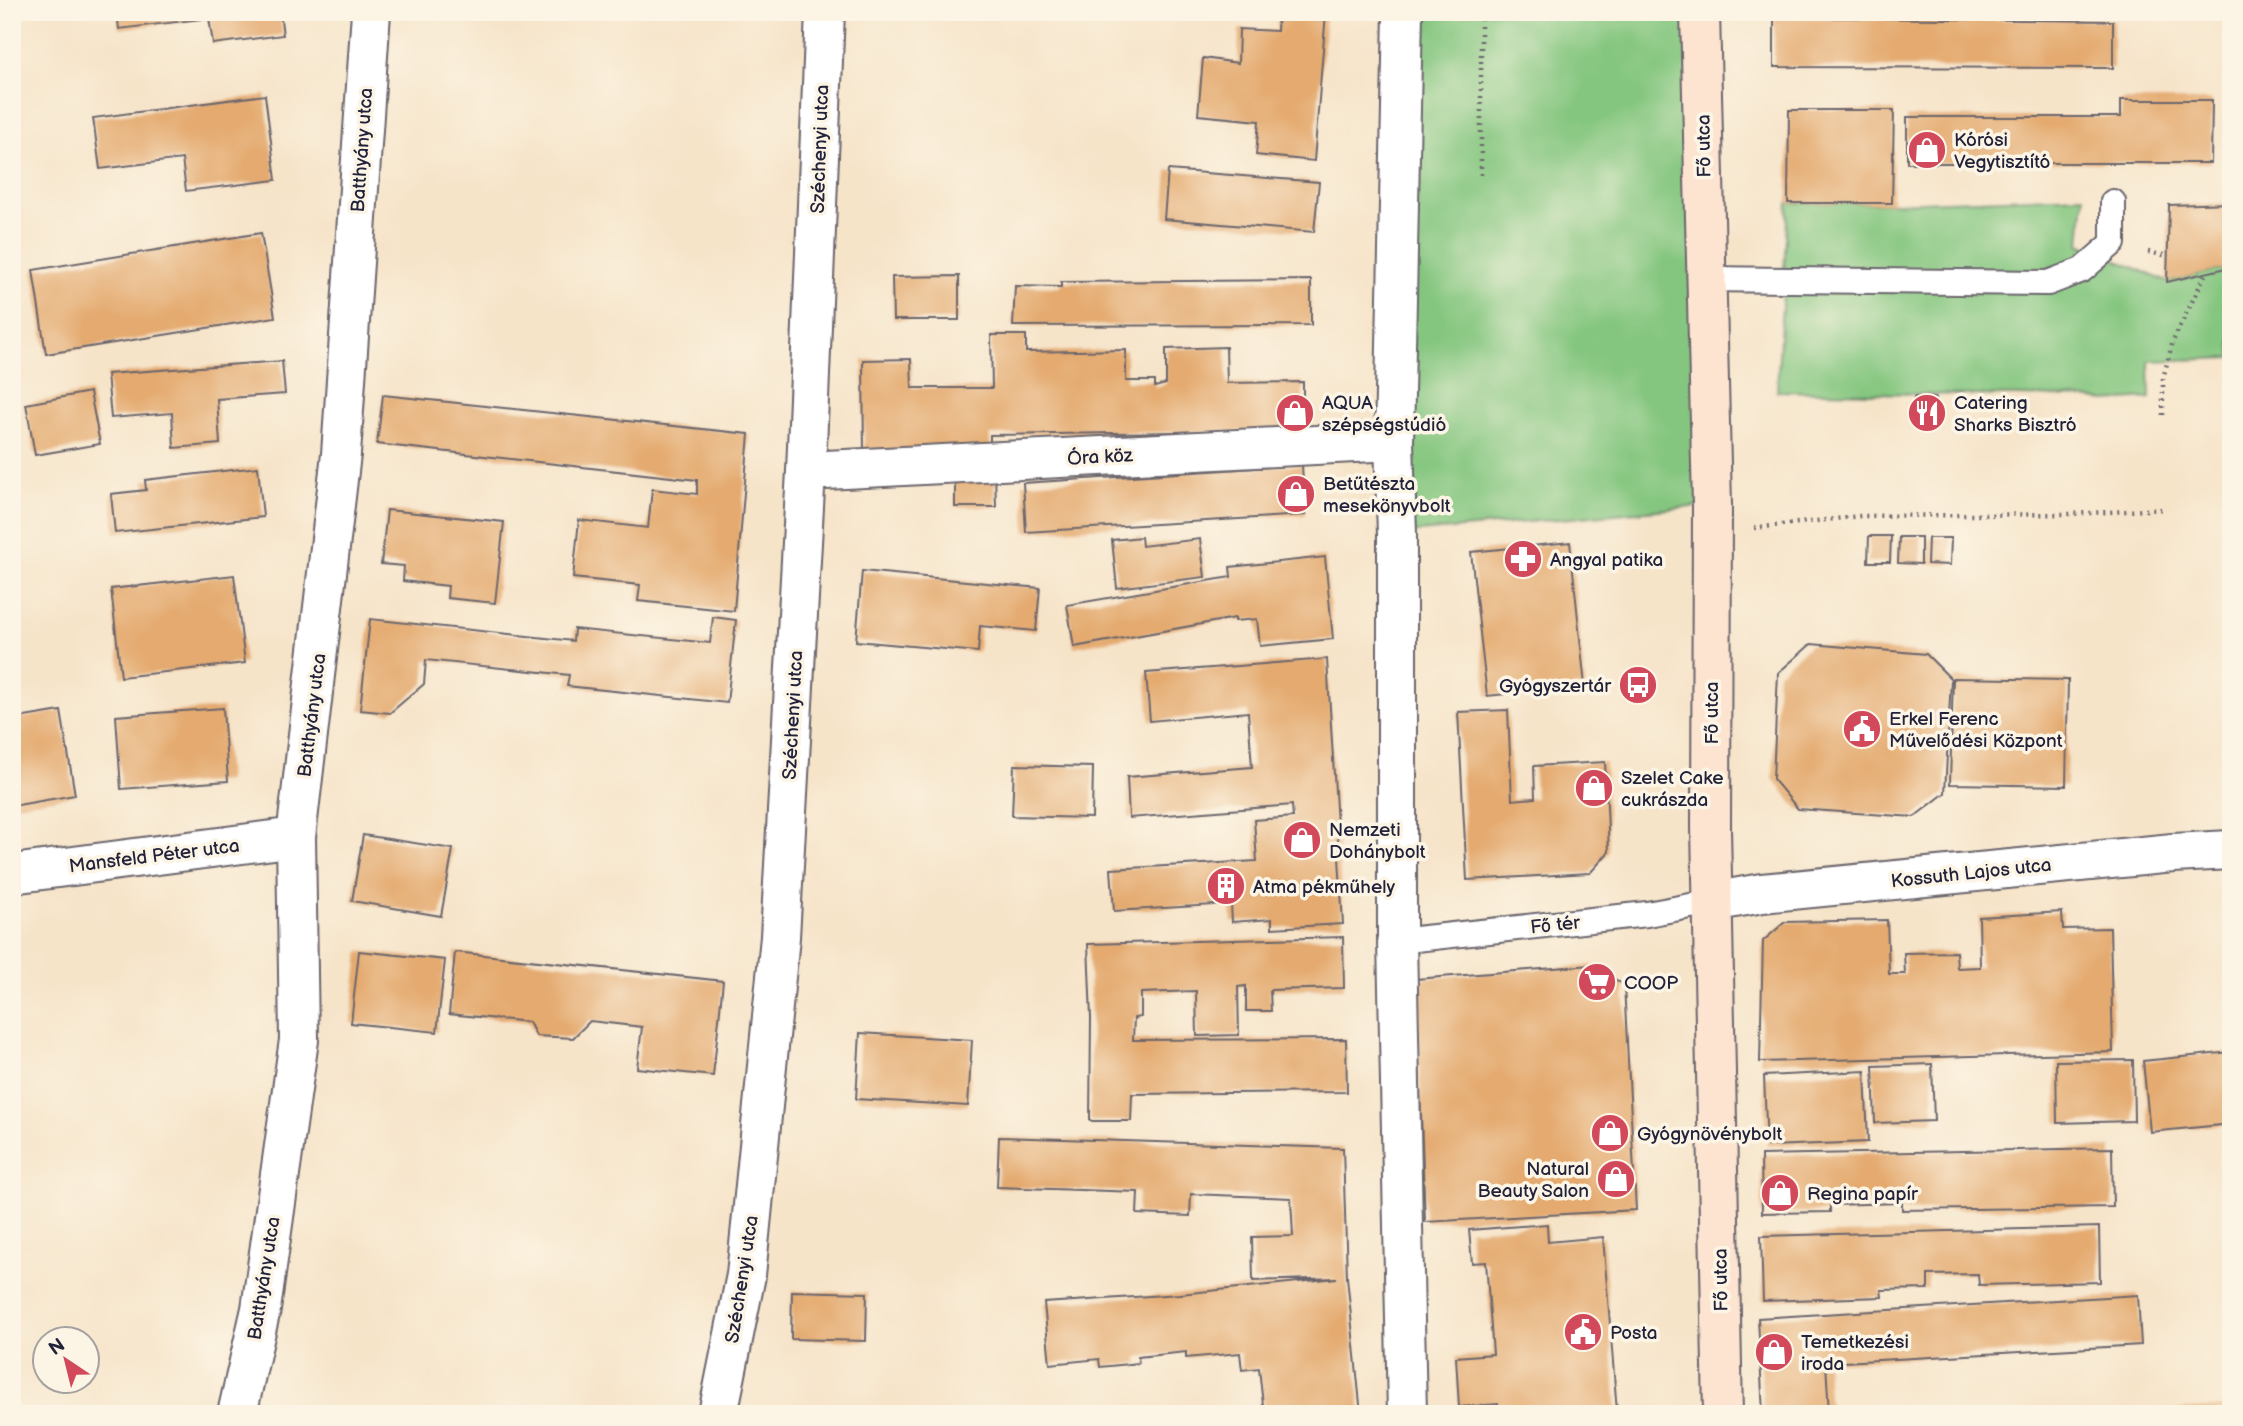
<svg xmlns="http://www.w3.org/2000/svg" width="2243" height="1426" font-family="'Balsamiq Sans',sans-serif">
<rect width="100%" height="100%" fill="#fcf5e5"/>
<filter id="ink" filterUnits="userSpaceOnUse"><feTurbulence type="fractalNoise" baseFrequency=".0143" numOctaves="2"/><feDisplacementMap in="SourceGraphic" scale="14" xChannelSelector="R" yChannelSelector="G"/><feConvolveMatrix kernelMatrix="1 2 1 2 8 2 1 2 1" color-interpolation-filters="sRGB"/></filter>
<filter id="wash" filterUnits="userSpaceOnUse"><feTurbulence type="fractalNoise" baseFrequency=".00686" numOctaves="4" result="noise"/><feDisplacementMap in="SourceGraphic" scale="28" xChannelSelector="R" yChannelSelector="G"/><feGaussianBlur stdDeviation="1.57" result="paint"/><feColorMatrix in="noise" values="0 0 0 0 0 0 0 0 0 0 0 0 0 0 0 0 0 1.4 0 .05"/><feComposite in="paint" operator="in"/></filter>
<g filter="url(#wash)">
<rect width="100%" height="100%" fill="#f6e4c9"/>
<path fill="#84c67f" stroke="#53745d" stroke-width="2" d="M1403 12H1700L1712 505 1397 534Z
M2084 196 2080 244 2167 282 2231 267V358L2149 361 2150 398 2106 401 2070 397 1777 391 1788 203H1892Z"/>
<g id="blocks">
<path fill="#e4aa70" d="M117 12H280L283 35 213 44 209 18 119 29Z
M1278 12H1326L1314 161 1256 155 1259 121 1198 115 1203 58 1238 63 1239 29 1277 31Z
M1774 17 2113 21V68L1774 67Z
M265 95 276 180 186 191 182 159 100 169 93 118Z
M2121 100H2212L2211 163H1907V117H2121Z
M1789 110H1894L1892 203H1788Z
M1168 170 1319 182 1314 232 1164 219Z
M2231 203V267L2167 282 2169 205Z
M261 233 275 317 46 354 33 270Z
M959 276V320H893L892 277Z
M1311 280V325L1013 326 1015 286 1061 287V282Z
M991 335H1026V352L1126 350V381H1155V387L1166 384V349L1226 347 1227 383 1303 382V430L990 435V453L864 454 863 360 911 359 912 388H992Z
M282 361 285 394 217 399 220 444 174 448 172 413 111 418 107 374Z
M90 392 100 444 35 455 26 404Z
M383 395 749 434 734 611 638 601 640 585 573 578 579 520 648 528 652 489 697 494V480L377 444Z
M1914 397 1936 398V424L1913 423Z
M1302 465 1305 515 1026 532 1023 483Z
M258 467 263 517 115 533 111 494 146 490 145 480Z
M955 471H995L996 507H955Z
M387 510 504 522 495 603 447 598 448 586 403 581 404 566 381 564Z
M1869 536H1891L1890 562H1868Z
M1141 537 1142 546 1200 539 1205 577 1117 588 1112 540Z
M1899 537H1921V564L1898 563Z
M1928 538H1951L1950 565 1927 564Z
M1570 542 1585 686 1487 696 1471 552Z
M1325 557 1333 639 1260 646 1257 619 1235 621V618L1074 647 1067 605 1231 577 1230 567Z
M862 571 1040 588 1036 631 980 626 978 652 856 641Z
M234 575 245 663 121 677 111 589Z
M713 617 736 620 727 703 567 686 569 675 426 660 424 684 390 713 360 710 370 619 573 641 574 629 710 643Z
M1811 644 1926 654 1951 679 1945 793 1914 817 1798 809 1773 779 1778 673Z
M1327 659 1343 924 1272 928V919L1232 922 1231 904 1114 911 1111 869 1257 861 1254 820 1293 817 1292 805 1129 818 1127 777 1252 767 1248 712 1150 721 1146 673Z
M1953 678 2068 680 2066 786 1950 784Z
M223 708 228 781 121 789 116 716Z
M1508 710 1512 800 1535 798 1534 766 1605 762 1609 852 1590 873 1467 880 1458 712Z
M61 711 75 795 12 806V719Z
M1014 765 1093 767 1092 818 1012 816Z
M363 835 453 849 441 916 352 901Z
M2062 912 2063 929 2110 928 2113 1052 1760 1062 1763 941 1785 922 1887 920 1889 974H1905L1904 953 1956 952 1957 968 1980 967 1979 917Z
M1343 937 1344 988 1270 990 1271 1011H1246V986L1238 987 1239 1035 1197 1036 1196 991 1141 993V1017L1134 1018 1133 1040 1346 1039 1347 1092 1132 1094 1131 1121H1090L1091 1018 1088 944Z
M359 951 445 960 437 1032 351 1023Z
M455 952 723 981 713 1076 637 1068 642 1027 590 1021 573 1038 536 1036 529 1022 449 1014Z
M1592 965 1624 985 1636 1210 1425 1222 1416 979Z
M860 1033 972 1040 968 1106 856 1099Z
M2231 1052V1124L2150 1132 2143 1061Z
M2133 1060 2134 1121 2057 1123 2056 1061Z
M1932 1064 1934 1121 1875 1123 1873 1066Z
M1865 1071 1868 1142 1767 1146 1764 1076Z
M999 1137 1343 1148 1347 1277 1361 1414H1264L1259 1368 1242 1370 1240 1353 1186 1358V1352L1138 1357 1139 1363 1100 1367 1099 1359 1050 1364 1044 1303 1180 1294 1337 1278 1253 1281 1252 1237 1293 1236 1291 1198 1191 1194 1190 1216 1137 1214 1138 1192 997 1187Z
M2112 1148 2113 1207 1902 1210V1203L1830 1205V1212L1762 1213 1761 1155Z
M1547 1224 1548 1242 1603 1237 1617 1412 1498 1414V1404L1459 1407 1456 1357 1493 1354 1486 1262 1472 1263 1469 1230Z
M2099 1227 2100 1282 1979 1285 1978 1274 1928 1275V1289L1881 1290 1882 1297 1763 1301 1761 1236Z
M792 1291 867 1293 866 1341 791 1339Z
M2138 1295 2141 1345 1826 1363 1829 1413 1763 1414 1758 1318Z
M2224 1407V1414H2140V1412Z"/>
</g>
</g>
<g filter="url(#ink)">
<use href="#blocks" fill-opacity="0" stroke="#6c666d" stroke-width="2"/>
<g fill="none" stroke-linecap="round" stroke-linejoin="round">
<g stroke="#6c666d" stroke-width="28">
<path id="lane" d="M1706 279 2048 283 2082 270 2113 243V202
M1397 941 1647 914 1712 902"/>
</g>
<g stroke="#6c666d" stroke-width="42">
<path id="street" d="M1403 12 1394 441 1397 534V941L1407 1414
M806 471 1394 441
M12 874 296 837
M1712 902 1762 893 2173 853 2231 850
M237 1414 261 1309 299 1040 296 837 341 454 371 12
M718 1414 746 1275 780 937 806 471 825 12"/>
</g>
<g stroke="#6c666d" stroke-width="42">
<path id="secondary" d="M1700 12 1712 505 1711 828 1723 1414"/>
</g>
<path stroke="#6c666d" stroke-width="4.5" stroke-dasharray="2 5" stroke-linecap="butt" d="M1481 12V179
M2148 252 2168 256
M2163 415V378L2173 341 2206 273
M1754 528 1861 516 2070 514 2165 509"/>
<use href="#lane" stroke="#fff" stroke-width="24"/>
<use href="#street" stroke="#fff" stroke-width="38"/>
<use href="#secondary" stroke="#fde4d1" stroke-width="38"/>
</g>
</g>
<defs>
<g id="shop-disc" transform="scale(2.0125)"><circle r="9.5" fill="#d1495b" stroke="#fcf5e5"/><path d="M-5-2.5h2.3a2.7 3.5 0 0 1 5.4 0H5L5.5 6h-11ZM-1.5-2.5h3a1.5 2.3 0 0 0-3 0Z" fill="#fff"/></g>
<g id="restaurant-disc" transform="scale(2.0125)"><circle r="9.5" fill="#d1495b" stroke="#fcf5e5"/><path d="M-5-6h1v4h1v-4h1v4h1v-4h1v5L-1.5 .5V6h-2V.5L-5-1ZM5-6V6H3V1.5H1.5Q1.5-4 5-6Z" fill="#fff"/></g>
<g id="pharmacy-disc" transform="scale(2.0125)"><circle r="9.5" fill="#d1495b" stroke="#fcf5e5"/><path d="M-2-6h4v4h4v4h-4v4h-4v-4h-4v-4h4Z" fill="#fff"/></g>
<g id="bus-disc" transform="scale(2.0125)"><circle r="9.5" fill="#d1495b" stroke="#fcf5e5"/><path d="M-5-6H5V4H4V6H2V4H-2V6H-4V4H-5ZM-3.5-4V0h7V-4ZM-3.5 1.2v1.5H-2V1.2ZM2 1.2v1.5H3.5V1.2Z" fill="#fff"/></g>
<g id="civic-disc" transform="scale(2.0125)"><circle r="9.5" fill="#d1495b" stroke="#fcf5e5"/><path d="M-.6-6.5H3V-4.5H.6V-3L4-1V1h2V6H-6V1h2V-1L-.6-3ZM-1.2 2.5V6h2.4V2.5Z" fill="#fff"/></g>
<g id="building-disc" transform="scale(2.0125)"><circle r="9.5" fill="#d1495b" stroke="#fcf5e5"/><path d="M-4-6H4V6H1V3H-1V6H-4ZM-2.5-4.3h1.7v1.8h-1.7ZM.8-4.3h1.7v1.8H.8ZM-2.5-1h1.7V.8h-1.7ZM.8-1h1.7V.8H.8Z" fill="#fff"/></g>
<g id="supermarket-disc" transform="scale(2.0125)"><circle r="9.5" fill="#d1495b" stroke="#fcf5e5"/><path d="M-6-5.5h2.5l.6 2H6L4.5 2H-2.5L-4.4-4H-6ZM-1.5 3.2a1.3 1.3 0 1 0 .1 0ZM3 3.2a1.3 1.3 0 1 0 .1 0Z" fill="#fff"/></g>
</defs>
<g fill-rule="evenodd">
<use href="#shop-disc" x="1927" y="150"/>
<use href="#shop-disc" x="1295" y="413"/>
<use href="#restaurant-disc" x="1927" y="413"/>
<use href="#shop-disc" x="1296" y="494"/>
<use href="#pharmacy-disc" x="1523" y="559"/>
<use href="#bus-disc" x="1638" y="685"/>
<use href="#civic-disc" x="1862" y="729"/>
<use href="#shop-disc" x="1594" y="788"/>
<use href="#shop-disc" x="1302" y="840"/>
<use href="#building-disc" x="1226" y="886"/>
<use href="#supermarket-disc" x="1597" y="982"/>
<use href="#shop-disc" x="1610" y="1133"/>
<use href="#shop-disc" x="1616" y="1179"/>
<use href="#shop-disc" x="1780" y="1193"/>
<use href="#civic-disc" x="1583" y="1332"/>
<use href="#shop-disc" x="1774" y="1352"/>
</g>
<g text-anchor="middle" stroke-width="7" stroke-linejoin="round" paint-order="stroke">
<g font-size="19" fill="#22223b" stroke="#fcf5e5" text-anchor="start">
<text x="1954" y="146">Kórósi<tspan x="1954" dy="22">Vegytisztító</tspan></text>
<text x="1322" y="409">AQUA<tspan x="1322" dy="22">szépségstúdió</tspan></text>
<text x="1954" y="409">Catering<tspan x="1954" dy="22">Sharks Bisztró</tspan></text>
<text x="1323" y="490">Betűtészta<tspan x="1323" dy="22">mesekönyvbolt</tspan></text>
<text x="1550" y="566">Angyal patika</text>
<text x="1611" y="692" text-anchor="end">Gyógyszertár</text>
<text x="1889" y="725">Erkel Ferenc<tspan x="1889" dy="22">Művelődési Központ</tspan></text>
<text x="1621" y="784">Szelet Cake<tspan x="1621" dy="22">cukrászda</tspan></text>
<text x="1329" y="836">Nemzeti<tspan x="1329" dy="22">Dohánybolt</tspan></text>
<text x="1253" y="893">Atma pékműhely</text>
<text x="1624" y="989">COOP</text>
<text x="1637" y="1140">Gyógynövénybolt</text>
<text x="1589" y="1175" text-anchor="end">Natural<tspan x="1589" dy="22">Beauty Salon</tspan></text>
<text x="1807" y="1200">Regina papír</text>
<text x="1610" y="1339">Posta</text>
<text x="1801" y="1348">Temetkezési<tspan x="1801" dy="22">iroda</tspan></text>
</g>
<g font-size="19" fill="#22223b" stroke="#fcf5e5">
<text transform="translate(1703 146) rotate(-91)" y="7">Fő utca</text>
<text transform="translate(819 149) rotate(-88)" y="7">Széchenyi utca</text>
<text transform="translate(361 150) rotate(-86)" y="7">Batthyány utca</text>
<text transform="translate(1100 456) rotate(-3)" y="7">Óra köz</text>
<text transform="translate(1711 713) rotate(-90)" y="7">Fő utca</text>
<text transform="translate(311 715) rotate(-83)" y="7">Batthyány utca</text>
<text transform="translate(792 715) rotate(-87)" y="7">Széchenyi utca</text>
<text transform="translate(154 855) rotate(-7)" y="7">Mansfeld Péter utca</text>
<text transform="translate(1971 872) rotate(-6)" y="7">Kossuth Lajos utca</text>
<text transform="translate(1555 924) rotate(-6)" y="7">Fő tér</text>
<text transform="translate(263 1278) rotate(-81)" y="7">Batthyány utca</text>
<text transform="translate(741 1279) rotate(-81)" y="7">Széchenyi utca</text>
<text transform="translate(1720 1280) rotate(-91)" y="7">Fő utca</text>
</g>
</g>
<rect width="2243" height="1426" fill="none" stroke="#fcf5e5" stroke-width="42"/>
<g transform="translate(66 1360) rotate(325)"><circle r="33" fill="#fcf5e5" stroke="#a5a1a1" stroke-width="2"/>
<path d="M0-5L12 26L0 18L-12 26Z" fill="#d1495b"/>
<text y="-10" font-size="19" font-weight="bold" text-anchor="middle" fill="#22223b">N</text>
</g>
</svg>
